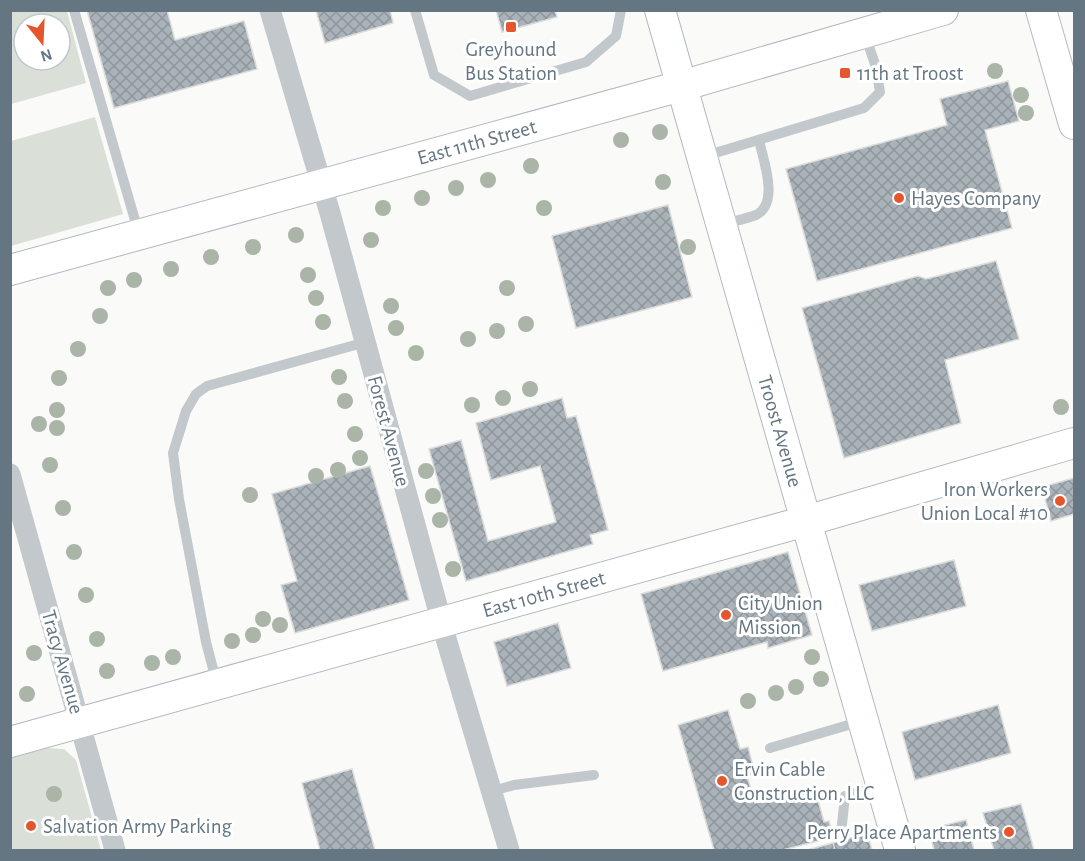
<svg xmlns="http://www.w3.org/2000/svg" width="1085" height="861" font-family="'Alegreya Sans',sans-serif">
<defs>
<pattern id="building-cross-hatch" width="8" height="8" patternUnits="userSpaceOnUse" patternTransform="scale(1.5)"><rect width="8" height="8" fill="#aab3b9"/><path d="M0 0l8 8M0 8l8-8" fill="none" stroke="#8e969c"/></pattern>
</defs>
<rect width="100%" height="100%" fill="#fafaf8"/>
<path fill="#dadfd7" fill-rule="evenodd" d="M11 10 67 11 86 83 11 104ZM24 24H60V60H24Z
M95 117 123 214 11 246V141Z
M47 748 64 749 76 760 101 850H11V758Z"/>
<path fill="url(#building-cross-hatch)" stroke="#dcdcda" stroke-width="1.5" d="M87 10H167L175 40 244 21 257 69 114 108Z
M316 10H390L393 23 325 43Z
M496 10H555L557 17 502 32Z
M1008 81 1019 121 985 130 1012 228 817 281 786 169 947 125 940 99Z
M668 205 692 297 576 328 552 236Z
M996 261 1019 339 945 360 961 423 844 458 802 308 918 276 926 279Z
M562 398 567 418 576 416 608 530 590 535 593 544 466 581 429 449 461 440 488 541 556 522 540 466 491 480 476 423Z
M370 466 409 600 295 633 281 585 297 581 272 494Z
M1074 478V514L1051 521 1042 487Z
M788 552 812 635 768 648 767 642 663 671 641 594Z
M954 560 966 606 872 631 859 585Z
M558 623 571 668 507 686 494 642Z
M998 705 1011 753 915 780 902 732Z
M728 710 740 749 748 747 755 774 747 776 755 803 814 786 824 822 829 821 833 837 783 850H714L678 725Z
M352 769 375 850H320L302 783Z
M1021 804 1034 850H994L983 813Z
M966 820 974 850H934L929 829Z
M867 833 872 850H835L833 843Z
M833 843 835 850H807Z"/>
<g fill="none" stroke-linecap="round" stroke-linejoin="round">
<g stroke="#b3babf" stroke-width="32">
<g id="secondary">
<path id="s1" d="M660 10 900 850"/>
<path d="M1041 10 1074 124"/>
<path id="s2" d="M10 270 681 86 943 10"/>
<path id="s3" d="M10 742 806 521 1074 443"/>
</g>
</g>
<path stroke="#c3c8cc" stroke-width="10" d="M74 10 139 234
M415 10 434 75 470 96 586 62 616 36 621 10
M705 156 864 108 880 92 876 67 865 35
M724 224C734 221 746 219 756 215 780 203 763 160 759 140
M217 684 206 642 179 499 173 453 186 411 196 394 207 386 366 342
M770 748 862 721
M493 791 514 785 594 775
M842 824 845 796 881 786"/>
<path stroke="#c3c8cc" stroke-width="21" d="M270 10 330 213 447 642 509 850
M10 474 115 850"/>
<use href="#secondary" stroke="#fff" stroke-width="30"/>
</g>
<g fill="#aab4a7">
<circle cx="995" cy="71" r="8"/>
<circle cx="1021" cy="95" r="8"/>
<circle cx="1026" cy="113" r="8"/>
<circle cx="660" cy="132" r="8"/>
<circle cx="621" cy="140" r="8"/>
<circle cx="531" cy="166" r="8"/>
<circle cx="488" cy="180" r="8"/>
<circle cx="663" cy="182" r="8"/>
<circle cx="456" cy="188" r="8"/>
<circle cx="422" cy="198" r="8"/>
<circle cx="383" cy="208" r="8"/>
<circle cx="544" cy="208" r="8"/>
<circle cx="296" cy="235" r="8"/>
<circle cx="371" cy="240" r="8"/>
<circle cx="253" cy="247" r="8"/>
<circle cx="688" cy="247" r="8"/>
<circle cx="211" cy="257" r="8"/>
<circle cx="171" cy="269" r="8"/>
<circle cx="308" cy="275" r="8"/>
<circle cx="134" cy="280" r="8"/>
<circle cx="108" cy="288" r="8"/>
<circle cx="507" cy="288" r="8"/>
<circle cx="316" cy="298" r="8"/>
<circle cx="391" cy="306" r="8"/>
<circle cx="100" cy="316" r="8"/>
<circle cx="323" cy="322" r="8"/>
<circle cx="526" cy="324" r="8"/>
<circle cx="396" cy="328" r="8"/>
<circle cx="497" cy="331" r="8"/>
<circle cx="468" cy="339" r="8"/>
<circle cx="78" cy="349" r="8"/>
<circle cx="416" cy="353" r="8"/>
<circle cx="339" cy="377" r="8"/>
<circle cx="59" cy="378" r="8"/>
<circle cx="530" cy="389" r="8"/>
<circle cx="503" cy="398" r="8"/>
<circle cx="345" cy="401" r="8"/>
<circle cx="472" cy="405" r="8"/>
<circle cx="1061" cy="407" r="8"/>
<circle cx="57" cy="410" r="8"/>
<circle cx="39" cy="424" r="8"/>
<circle cx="57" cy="428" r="8"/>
<circle cx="355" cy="434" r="8"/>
<circle cx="360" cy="458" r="8"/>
<circle cx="50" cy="465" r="8"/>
<circle cx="338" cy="470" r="8"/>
<circle cx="426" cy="471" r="8"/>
<circle cx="316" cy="476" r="8"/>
<circle cx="250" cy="495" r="8"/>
<circle cx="433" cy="496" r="8"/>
<circle cx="63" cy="508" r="8"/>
<circle cx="440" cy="520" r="8"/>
<circle cx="74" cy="552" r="8"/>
<circle cx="453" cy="569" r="8"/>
<circle cx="86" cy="595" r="8"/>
<circle cx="263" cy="619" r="8"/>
<circle cx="280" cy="625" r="8"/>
<circle cx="253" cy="635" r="8"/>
<circle cx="97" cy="639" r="8"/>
<circle cx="232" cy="641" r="8"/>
<circle cx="34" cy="653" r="8"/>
<circle cx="173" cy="657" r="8"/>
<circle cx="812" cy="657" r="8"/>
<circle cx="152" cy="663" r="8"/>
<circle cx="107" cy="671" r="8"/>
<circle cx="821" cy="679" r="8"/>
<circle cx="796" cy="687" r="8"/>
<circle cx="776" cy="693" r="8"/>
<circle cx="27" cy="694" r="8"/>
<circle cx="748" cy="701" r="8"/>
<circle cx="54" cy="794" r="8"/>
</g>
<g fill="#e4572e" stroke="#fff" stroke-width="2">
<rect x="505" y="21" width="12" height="12" rx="3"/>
<rect x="839" y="67" width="12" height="12" rx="3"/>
<circle cx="899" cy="198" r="6"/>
<circle cx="1060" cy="501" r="6"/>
<circle cx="726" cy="615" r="6"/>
<circle cx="722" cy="781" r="6"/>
<circle cx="31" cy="826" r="6"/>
<circle cx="1009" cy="832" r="6"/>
</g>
<g text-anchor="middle" stroke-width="6" stroke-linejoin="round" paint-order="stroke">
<g font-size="21" fill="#657683" stroke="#fff" text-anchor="start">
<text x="511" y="56" text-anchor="middle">Greyhound<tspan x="511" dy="24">Bus Station</tspan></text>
<text x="857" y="80">11th at Troost</text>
<text x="911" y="205">Hayes Company</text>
<text x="1048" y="496" text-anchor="end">Iron Workers<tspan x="1048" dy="24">Union Local #10</tspan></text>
<text x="738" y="610">City Union<tspan x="738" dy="24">Mission</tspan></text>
<text x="734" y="776">Ervin Cable<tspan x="734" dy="24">Construction, LLC</tspan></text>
<text x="43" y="833">Salvation Army Parking</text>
<text x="997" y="839" text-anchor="end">Perry Place Apartments</text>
</g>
<g font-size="21" fill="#657683" stroke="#fff">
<text dy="7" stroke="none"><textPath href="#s2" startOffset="484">East 11th Street</textPath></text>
<text transform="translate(389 431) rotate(75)" y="7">Forest Avenue</text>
<text dy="7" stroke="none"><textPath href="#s1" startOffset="438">Troost Avenue</textPath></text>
<text dy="7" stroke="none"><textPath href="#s3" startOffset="554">East 10th Street</textPath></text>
<text transform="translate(63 662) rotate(74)" y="7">Tracy Avenue</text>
</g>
</g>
<rect width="1085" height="861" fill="none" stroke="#657683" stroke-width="24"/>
<g transform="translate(42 42) rotate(162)"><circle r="28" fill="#ffffff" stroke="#c1c8cd" stroke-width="1.5"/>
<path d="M0-4.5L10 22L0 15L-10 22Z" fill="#e4572e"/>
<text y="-9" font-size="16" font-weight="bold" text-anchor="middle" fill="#657683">N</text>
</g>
</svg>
